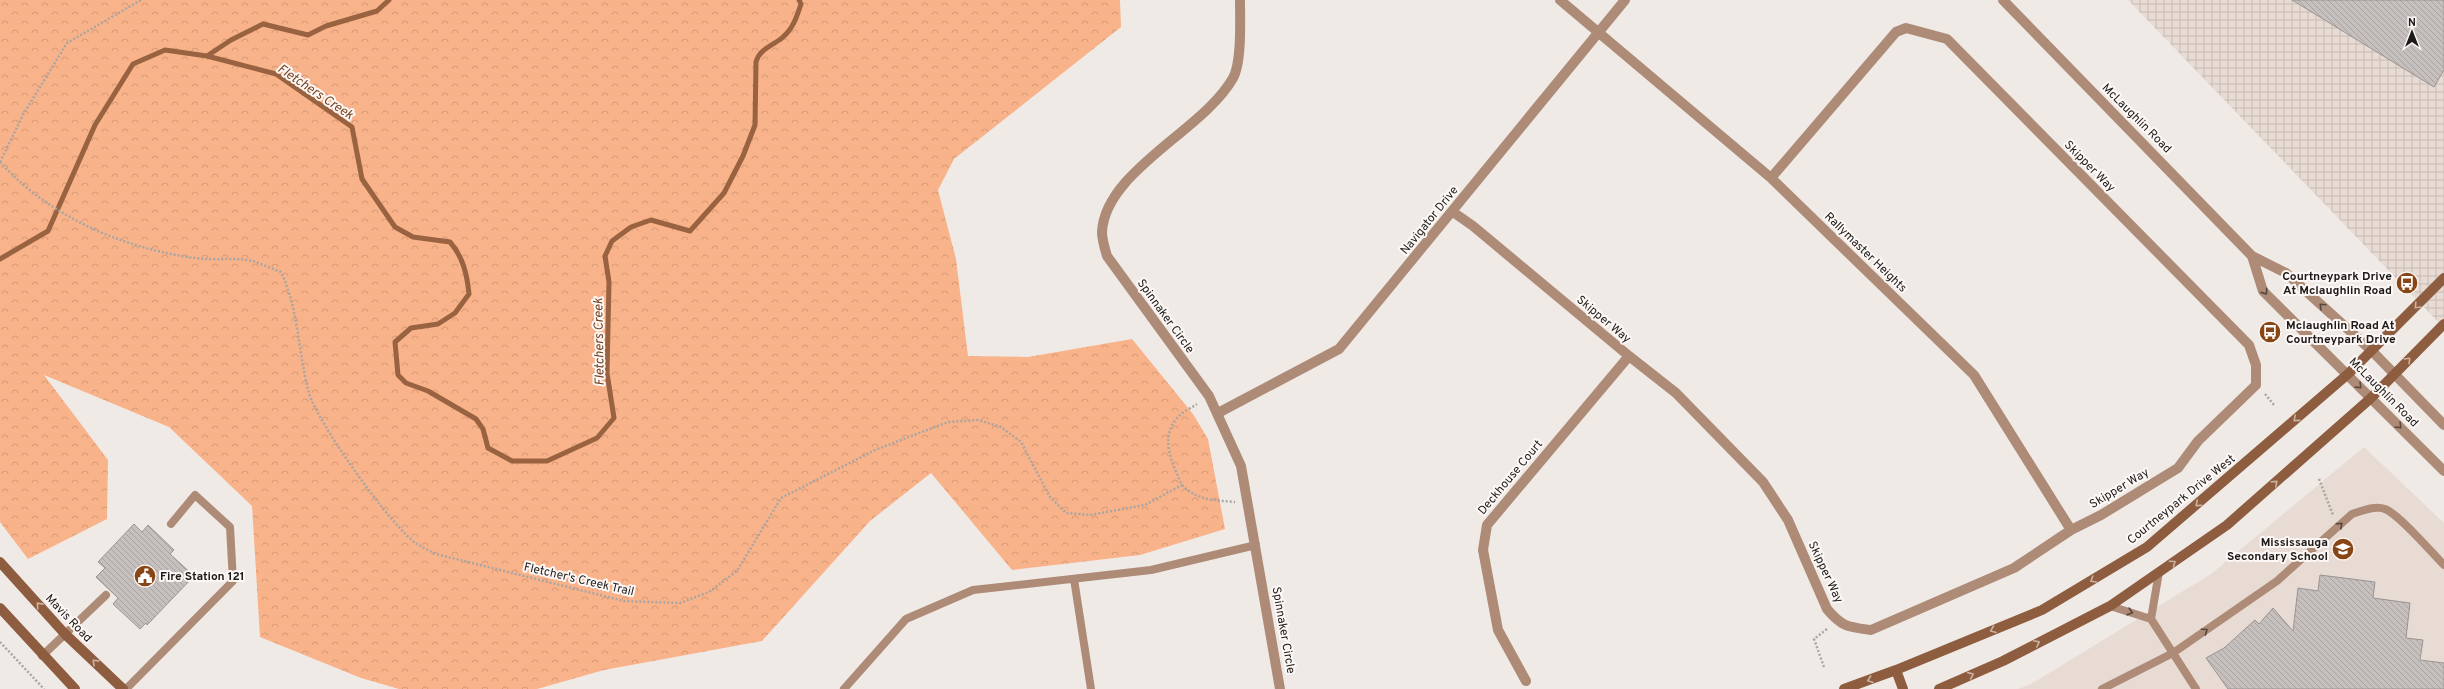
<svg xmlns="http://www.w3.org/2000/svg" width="2444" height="689" font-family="Overpass,sans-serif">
<defs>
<pattern id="industrial-grid" width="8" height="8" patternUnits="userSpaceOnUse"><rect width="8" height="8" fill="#e8dbd4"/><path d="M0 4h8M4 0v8" fill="none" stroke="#c6bbb5"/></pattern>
<pattern id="forest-crowns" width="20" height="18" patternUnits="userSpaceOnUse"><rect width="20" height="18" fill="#f9b38a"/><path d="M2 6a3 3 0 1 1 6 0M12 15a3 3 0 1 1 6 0" fill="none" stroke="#d59976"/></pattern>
<pattern id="building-back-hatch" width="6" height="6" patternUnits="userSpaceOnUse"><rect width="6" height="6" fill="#c5c0bd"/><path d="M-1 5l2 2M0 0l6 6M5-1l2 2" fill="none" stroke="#a9a4a2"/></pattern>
</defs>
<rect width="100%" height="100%" fill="#f0eae7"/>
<path fill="#e8dbd4" d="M2364 447 2444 523V689H2018L2031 684 2211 574Z"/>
<path fill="url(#industrial-grid)" d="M2128 0H2444V328Z"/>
<path fill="url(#forest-crowns)" d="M0 0H1120L1121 27 954 159 938 190 956 259 968 356 1028 357 1132 339 1193 414 1208 439 1225 529 1140 555 1012 570 931 473 870 521 762 641 604 670 537 689H399L361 678 260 637 252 506 169 427 44 375 108 460 107 519 28 559 0 522Z"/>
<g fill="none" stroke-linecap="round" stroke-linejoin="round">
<path stroke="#996240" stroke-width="5" d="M207 56 231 40 263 24 308 35 326 26 377 11 389 0
M0 259 48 231 95 125 133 64 165 50 207 56 276 74 352 127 362 179 395 227 413 237 450 242C463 257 467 274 469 294L455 313 438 324 411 328 395 342 398 375 406 383 428 391 476 419 483 429 488 448 512 461H547L597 438 614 418 607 373 609 282 605 256 612 241 631 227 651 220 690 231 724 193 743 156 755 125 756 62C760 48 773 46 783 37 793 29 797 16 801 4L799 0"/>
</g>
<path fill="url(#building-back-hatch)" stroke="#999492" d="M2292 0H2444V70L2434 87Z
M134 524 142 532 148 525 174 550 170 554 194 576 147 625 146 623 140 629 113 604 118 598 96 577 105 568 98 562Z
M2320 575 2375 582 2373 598 2410 603 2406 638 2423 640 2420 660 2444 663V689H2228L2206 658 2224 648 2255 620 2259 624 2273 608 2293 631 2298 588 2318 591Z"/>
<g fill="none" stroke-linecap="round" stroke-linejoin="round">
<path stroke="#a9a5a2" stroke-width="2.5" stroke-dasharray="2 2" stroke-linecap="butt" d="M0 162C50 217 122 248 195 258 214 261 234 257 253 261 262 264 272 269 281 272 299 310 298 353 309 393 317 422 392 528 417 544 423 548 430 551 436 554L624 601 680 603 709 592 737 571 781 498 875 450 948 422 978 420 1001 427 1021 442 1050 497 1066 513 1090 515 1145 505 1182 485C1173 465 1159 439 1177 418 1182 412 1191 408 1197 404
M0 162 24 113 67 43 141 0
M2265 394 2274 405
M2319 479 2333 515
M1182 485C1198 501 1214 500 1235 502
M0 642 44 689
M1824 667 1814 639 1827 629"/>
<path stroke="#ae8b76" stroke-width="8" d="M2159 572 2151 619 2196 689
M1074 579 1091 689
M2110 606 2151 619
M42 656 106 595
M126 689 233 581 230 527 195 495 171 524
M844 689 906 619 973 590 1151 570 1256 545
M2102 689 2173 653 2277 581 2352 514C2361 511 2375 505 2385 509 2400 515 2431 552 2444 565"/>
<path stroke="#ae8b76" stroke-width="10" d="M1240 0C1240 19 1242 62 1233 78 1204 130 1105 171 1102 232 1102 240 1105 249 1107 256L1209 396 1241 466 1280 689
M1560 0 1771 178 1974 375 2071 530
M1453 212 1473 226 1629 356 1676 393 1763 482 1788 520 1827 609C1842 627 1848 627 1871 630L2014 568 2071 530 2101 515 2178 468 2198 441 2256 385V365L2249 345 1947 39 1906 28 1896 32 1771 178
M1218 413 1339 349 1625 0
M1526 681 1498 630 1483 550 1487 525 1629 356"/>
<path stroke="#ae8b76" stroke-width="10" d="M2003 0 2252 256 2286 273 2372 351 2444 425
M2252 256 2263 291 2444 471"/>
<path stroke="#8e5c3e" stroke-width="10" d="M0 562 65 634 123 689
M0 608 75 689
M1896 670 1903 689
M1844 689 1896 670 2042 610 2147 547 2348 374 2444 278
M1939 689 2003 661 2110 606 2227 525 2371 398 2444 324"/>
</g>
<defs><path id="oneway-chevron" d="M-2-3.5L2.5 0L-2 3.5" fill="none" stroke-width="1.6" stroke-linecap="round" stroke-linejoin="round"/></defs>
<g stroke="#56483f">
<use href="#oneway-chevron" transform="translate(2265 292) rotate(55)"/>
<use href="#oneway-chevron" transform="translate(2322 306) rotate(-137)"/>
<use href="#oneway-chevron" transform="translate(2359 386) rotate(45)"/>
<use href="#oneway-chevron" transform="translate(2399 426) rotate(45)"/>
<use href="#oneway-chevron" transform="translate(2340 525) rotate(-42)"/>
<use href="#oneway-chevron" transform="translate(2130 612) rotate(17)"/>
<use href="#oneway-chevron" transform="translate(2205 631) rotate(-35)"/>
</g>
<g stroke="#cbb2a3">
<use href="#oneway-chevron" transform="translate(2417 306) rotate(134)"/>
<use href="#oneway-chevron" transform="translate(2408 360) rotate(-45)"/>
<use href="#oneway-chevron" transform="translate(2296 419) rotate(139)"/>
<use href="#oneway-chevron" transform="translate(2275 483) rotate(-42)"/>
<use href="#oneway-chevron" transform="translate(2198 504) rotate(140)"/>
<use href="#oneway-chevron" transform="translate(2173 563) rotate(-35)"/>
<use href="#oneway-chevron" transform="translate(2093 580) rotate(149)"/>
<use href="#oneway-chevron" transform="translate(39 605) rotate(-132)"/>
<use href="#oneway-chevron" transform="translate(1993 630) rotate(158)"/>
<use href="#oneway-chevron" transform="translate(2037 643) rotate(-27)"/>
<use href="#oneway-chevron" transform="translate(95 662) rotate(-136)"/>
<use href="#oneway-chevron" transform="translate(1971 675) rotate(-24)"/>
<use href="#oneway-chevron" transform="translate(1870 680) rotate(160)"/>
</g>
<defs>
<g id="bus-disc" transform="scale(1.15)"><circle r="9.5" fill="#884516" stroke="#fdf8f5"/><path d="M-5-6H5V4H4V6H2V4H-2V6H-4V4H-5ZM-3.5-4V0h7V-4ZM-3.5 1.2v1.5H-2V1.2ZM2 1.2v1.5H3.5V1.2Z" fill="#fff"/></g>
<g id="school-disc" transform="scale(1.15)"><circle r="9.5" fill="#884516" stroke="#fdf8f5"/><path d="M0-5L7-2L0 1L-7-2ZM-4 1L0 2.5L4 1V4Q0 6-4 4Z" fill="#fff"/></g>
<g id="civic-disc" transform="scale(1.15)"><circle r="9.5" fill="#884516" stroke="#fdf8f5"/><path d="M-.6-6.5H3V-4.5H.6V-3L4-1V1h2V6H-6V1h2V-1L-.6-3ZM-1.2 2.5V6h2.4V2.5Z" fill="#fff"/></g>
</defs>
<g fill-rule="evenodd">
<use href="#bus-disc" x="2407" y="283"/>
<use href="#bus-disc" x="2270" y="332"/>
<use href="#school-disc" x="2343" y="549"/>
<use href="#civic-disc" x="145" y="576"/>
</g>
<g text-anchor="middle" stroke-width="4" stroke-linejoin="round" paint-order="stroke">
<g font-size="12" fill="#1c1b1a" stroke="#fdf8f5">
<text transform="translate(2137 118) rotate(45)" y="4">McLaughlin Road</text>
<text transform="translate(2090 166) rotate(45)" y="4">Skipper Way</text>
<text transform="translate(1429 220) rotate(-51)" y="4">Navigator Drive</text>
<text transform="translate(1866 252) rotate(44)" y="4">Rallymaster Heights</text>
<text transform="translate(1166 316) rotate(54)" y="4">Spinnaker Circle</text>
<text transform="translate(1604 319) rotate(40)" y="4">Skipper Way</text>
<text transform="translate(2384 392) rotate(45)" y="4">McLaughlin Road</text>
<text transform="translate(1510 477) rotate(-50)" y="4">Deckhouse Court</text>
<text transform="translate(2119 488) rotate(-31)" y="4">Skipper Way</text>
<text transform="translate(2181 499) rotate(-39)" y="4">Courtneypark Drive West</text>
<text transform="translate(1826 572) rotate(65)" y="4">Skipper Way</text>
<text transform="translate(579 579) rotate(13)" y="4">Fletcher's Creek Trail</text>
<text transform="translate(69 618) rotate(46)" y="4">Mavis Road</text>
<text transform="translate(1284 630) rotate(80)" y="4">Spinnaker Circle</text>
</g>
<g font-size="12" font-weight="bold" fill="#1c1b1a" stroke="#fdf8f5" text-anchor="end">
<text x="2392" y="280">Courtneypark Drive<tspan x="2392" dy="14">At Mclaughlin Road</tspan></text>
<text x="2286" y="329" text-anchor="start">Mclaughlin Road At<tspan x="2286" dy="14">Courtneypark Drive</tspan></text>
<text x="2328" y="546">Mississauga<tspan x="2328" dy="14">Secondary School</tspan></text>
<text x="160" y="580" text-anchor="start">Fire Station 121</text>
</g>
<g font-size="13" font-style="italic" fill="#76411e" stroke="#fdf8f5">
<text transform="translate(316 91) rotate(34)" y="5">Fletchers Creek</text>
<text transform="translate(598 342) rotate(-91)" y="5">Fletchers Creek</text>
</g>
</g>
<g transform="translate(2412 32)" stroke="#fdf8f5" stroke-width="3" paint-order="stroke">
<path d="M0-3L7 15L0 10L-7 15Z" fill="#1c1b1a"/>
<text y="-6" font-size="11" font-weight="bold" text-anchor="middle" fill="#1c1b1a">N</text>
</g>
</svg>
